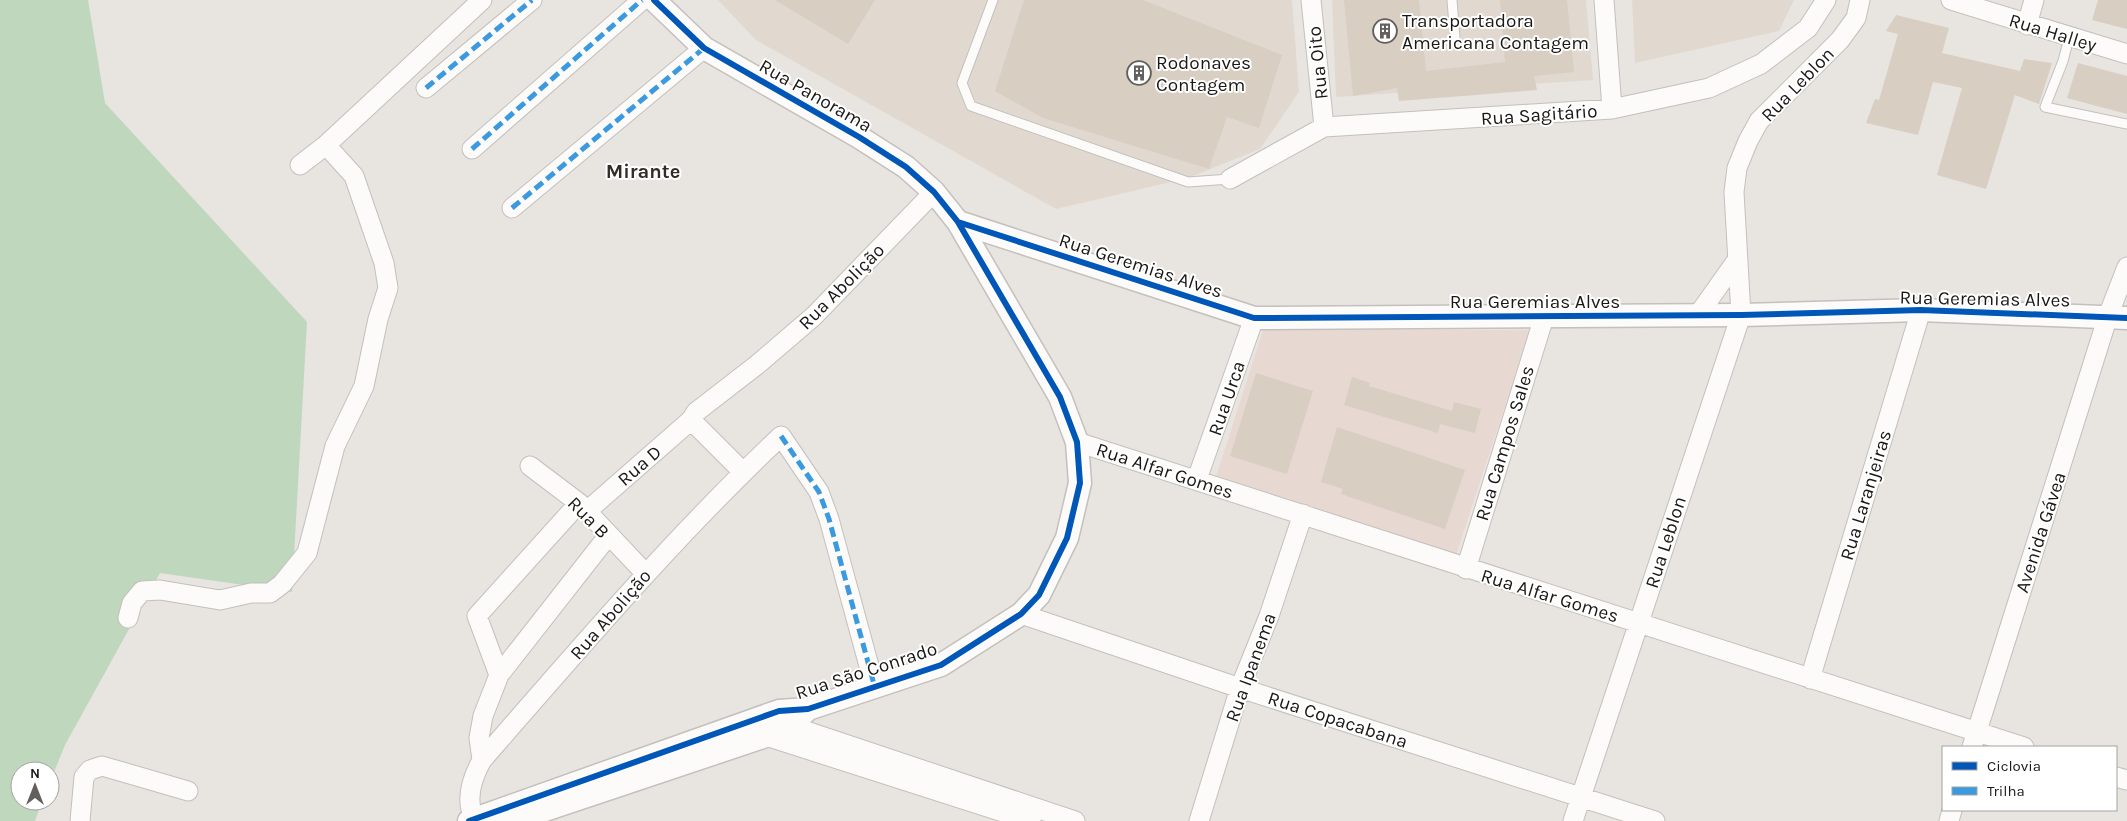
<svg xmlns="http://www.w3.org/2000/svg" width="2127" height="821" font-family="Karla,sans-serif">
<rect width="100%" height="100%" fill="#e8e4e0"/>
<path fill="#e1d9cf" d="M718 0H1292L1299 92 1260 149 1188 178 1056 209 756 40Z
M1332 0H1586L1593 80 1336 97Z
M1632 0H1794L1779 31 1635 63Z"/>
<path fill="#e8d8d2" d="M1263 330H1530L1456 555 1216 477Z"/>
<path fill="#bfd7bd" d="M0 0H88L105 103 307 322 292 592 160 573 65 745 50 782V771H20V801H42L35 821H0Z"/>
<path fill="#d8cec2" d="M775 0H875L848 44Z
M1024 0H1143L1282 55 1259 128 1227 117 1209 169 1043 118 995 91Z
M1344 0H1419L1426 71 1505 62 1500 0H1567L1574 72 1534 76 1537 90 1399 101 1397 88 1353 96Z
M2098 0H2127V29L2092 20Z
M1896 15 1949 28 1942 53 2020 71 2024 59 2052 63 2039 104 2015 95 1986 189 1937 175 1962 88 1933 82 1918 135 1866 123 1875 99 1879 100 1898 34 1886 31Z
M2078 63 2127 76V114L2067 98Z
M1256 373 1313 391 1287 474 1230 456Z
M1352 377 1370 383 1369 386 1452 411 1454 402 1481 409 1475 433 1440 424 1438 433 1344 405Z
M1337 427 1465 470 1445 529 1341 494 1343 489 1321 482Z"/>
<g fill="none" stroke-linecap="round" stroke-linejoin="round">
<g stroke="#c3c0bd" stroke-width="11">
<path id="service" d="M993 0 962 83 971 106 1188 182 1230 179
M1452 0 1455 38
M2069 38 2063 61 2045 107 2127 124"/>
</g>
<g stroke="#c3c0bd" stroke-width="21">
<path id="minor" d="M1311 0 1324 127
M1604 0 1612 109
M1951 0 2127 54
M2027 25 2034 0
M426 88 532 0
M472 149 642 0
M300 165 326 145 482 0
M1230 179 1324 127 1612 109 1709 88 1761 64 1808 28 1826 0
M512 208 704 48
M1698 315 1737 260
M1077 442 2024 747
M530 466 579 503 645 573
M743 472 691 420 696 412 758 364 814 316 934 192
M1197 479 1254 318
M587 511 691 420
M1466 569 1544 317
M1021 614 1240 688 1655 821
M128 618 132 603 142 591 160 590 220 600 251 593H270L282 584 307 553 335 446 364 386 378 319 388 288 384 263 354 176 326 145
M499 675 477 616 579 503
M1810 679 1921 310
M784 716 791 726 1075 821
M762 729 766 736 1031 821
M1972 747 2108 316 2127 267
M482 760 479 738 483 716 499 675 608 536
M2116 777 2127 780
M80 821 84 777 90 770 102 766 188 791
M476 821C464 802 472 778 482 760 579 649 674 537 781 436L819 492 829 519 875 688
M1199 821 1240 688 1269 616 1303 514
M1573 821 1741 315 1734 192 1737 168 1748 141 1759 121 1840 40 1856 18 1860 0
M1949 821 1952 810"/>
</g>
<g stroke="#c3c0bd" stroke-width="25">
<path id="tertiary" d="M958 222 1254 318 1741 315 1921 310 2127 318
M469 821 779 711 808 709 941 665 1021 614 1039 595 1067 538 1080 483 1077 442 1060 397 958 222 934 192 906 167 859 137 704 48 654 0
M512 821 766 736 791 726 808 709"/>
</g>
<use href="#service" stroke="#fcfbfa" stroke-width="9"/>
<use href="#minor" stroke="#fcfbfa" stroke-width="19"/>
<use href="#tertiary" stroke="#fcfbfa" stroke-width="22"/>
<path stroke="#3b9adf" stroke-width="5" stroke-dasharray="10 5" stroke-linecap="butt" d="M426 88 532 0
M472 149 642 0
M512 208 704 48
M781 436 819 492 829 519 875 688"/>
<g stroke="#fff" stroke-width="9">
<path id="cycleway" d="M958 222 1254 318 1741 315 1921 310 2127 318
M469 821 779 711 808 709 941 665 1021 614 1039 595 1067 538 1080 483 1077 442 1060 397 958 222 934 192 906 167 859 137 704 48 654 0"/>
</g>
<use href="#cycleway" stroke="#0057b8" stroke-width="6"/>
</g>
<defs>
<g id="building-ring" transform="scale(1.25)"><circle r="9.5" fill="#fff" stroke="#625f5c" stroke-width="1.5"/><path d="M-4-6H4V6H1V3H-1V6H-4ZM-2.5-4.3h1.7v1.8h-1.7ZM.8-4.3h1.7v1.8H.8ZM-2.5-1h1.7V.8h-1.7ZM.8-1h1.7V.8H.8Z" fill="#625f5c"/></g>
</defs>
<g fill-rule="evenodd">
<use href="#building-ring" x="1385" y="31"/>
<use href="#building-ring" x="1139" y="73"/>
</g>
<g text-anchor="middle" stroke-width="4" stroke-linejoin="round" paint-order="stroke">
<g font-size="19" fill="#1a1815" stroke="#fff" text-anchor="start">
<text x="1402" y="27">Transportadora<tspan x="1402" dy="22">Americana Contagem</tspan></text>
<text x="1156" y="69">Rodonaves<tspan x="1156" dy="22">Contagem</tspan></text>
</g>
<g font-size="19" fill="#1a1815" stroke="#fff">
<text transform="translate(2053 32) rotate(17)" y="7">Rua Halley</text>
<text transform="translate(1317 63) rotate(-96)" y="7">Rua Oito</text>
<text transform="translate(1797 84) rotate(-46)" y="7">Rua Leblon</text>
<text transform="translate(816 95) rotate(30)" y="7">Rua Panorama</text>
<text transform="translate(1539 114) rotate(-4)" y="7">Rua Sagitário</text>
<text transform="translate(1141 265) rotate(18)" y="7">Rua Geremias Alves</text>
<text transform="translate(841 286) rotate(-45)" y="7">Rua Abolição</text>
<text transform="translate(1985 298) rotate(1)" y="7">Rua Geremias Alves</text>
<text x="1535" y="308">Rua Geremias Alves</text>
<text transform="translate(1226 398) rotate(-71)" y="7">Rua Urca</text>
<text transform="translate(1504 443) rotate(-73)" y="7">Rua Campos Sales</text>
<text transform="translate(639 465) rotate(-41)" y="7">Rua D</text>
<text transform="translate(1165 470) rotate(18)" y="7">Rua Alfar Gomes</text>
<text transform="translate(1865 495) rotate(-73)" y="7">Rua Laranjeiras</text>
<text transform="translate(589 517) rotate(45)" y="7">Rua B</text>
<text transform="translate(2040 532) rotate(-72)" y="7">Avenida Gávea</text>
<text transform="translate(1665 542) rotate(-72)" y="7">Rua Leblon</text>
<text transform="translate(1550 595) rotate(17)" y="7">Rua Alfar Gomes</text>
<text transform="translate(610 614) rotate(-49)" y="7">Rua Abolição</text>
<text transform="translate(1250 667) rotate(-70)" y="7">Rua Ipanema</text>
<text transform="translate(866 670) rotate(-18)" y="7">Rua São Conrado</text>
<text transform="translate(1338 719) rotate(18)" y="7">Rua Copacabana</text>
</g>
<g font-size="20" font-weight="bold" fill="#312c26" stroke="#fff">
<text x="643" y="178">Mirante</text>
</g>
</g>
<rect x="1942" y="746" width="175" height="65" fill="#ffffff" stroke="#a3a3a1"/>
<rect x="1952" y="762" width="25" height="8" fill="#0057b8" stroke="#a3a3a1"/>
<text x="1987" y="771" font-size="15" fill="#1a1815">Ciclovia</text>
<rect x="1952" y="787" width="25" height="8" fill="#3b9adf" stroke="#a3a3a1"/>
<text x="1987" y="796" font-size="15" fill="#1a1815">Trilha</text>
<g transform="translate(35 786)"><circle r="24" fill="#ffffff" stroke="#a3a3a1"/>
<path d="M0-4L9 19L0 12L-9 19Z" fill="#625f5c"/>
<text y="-8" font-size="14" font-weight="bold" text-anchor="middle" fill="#1a1815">N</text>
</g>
</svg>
